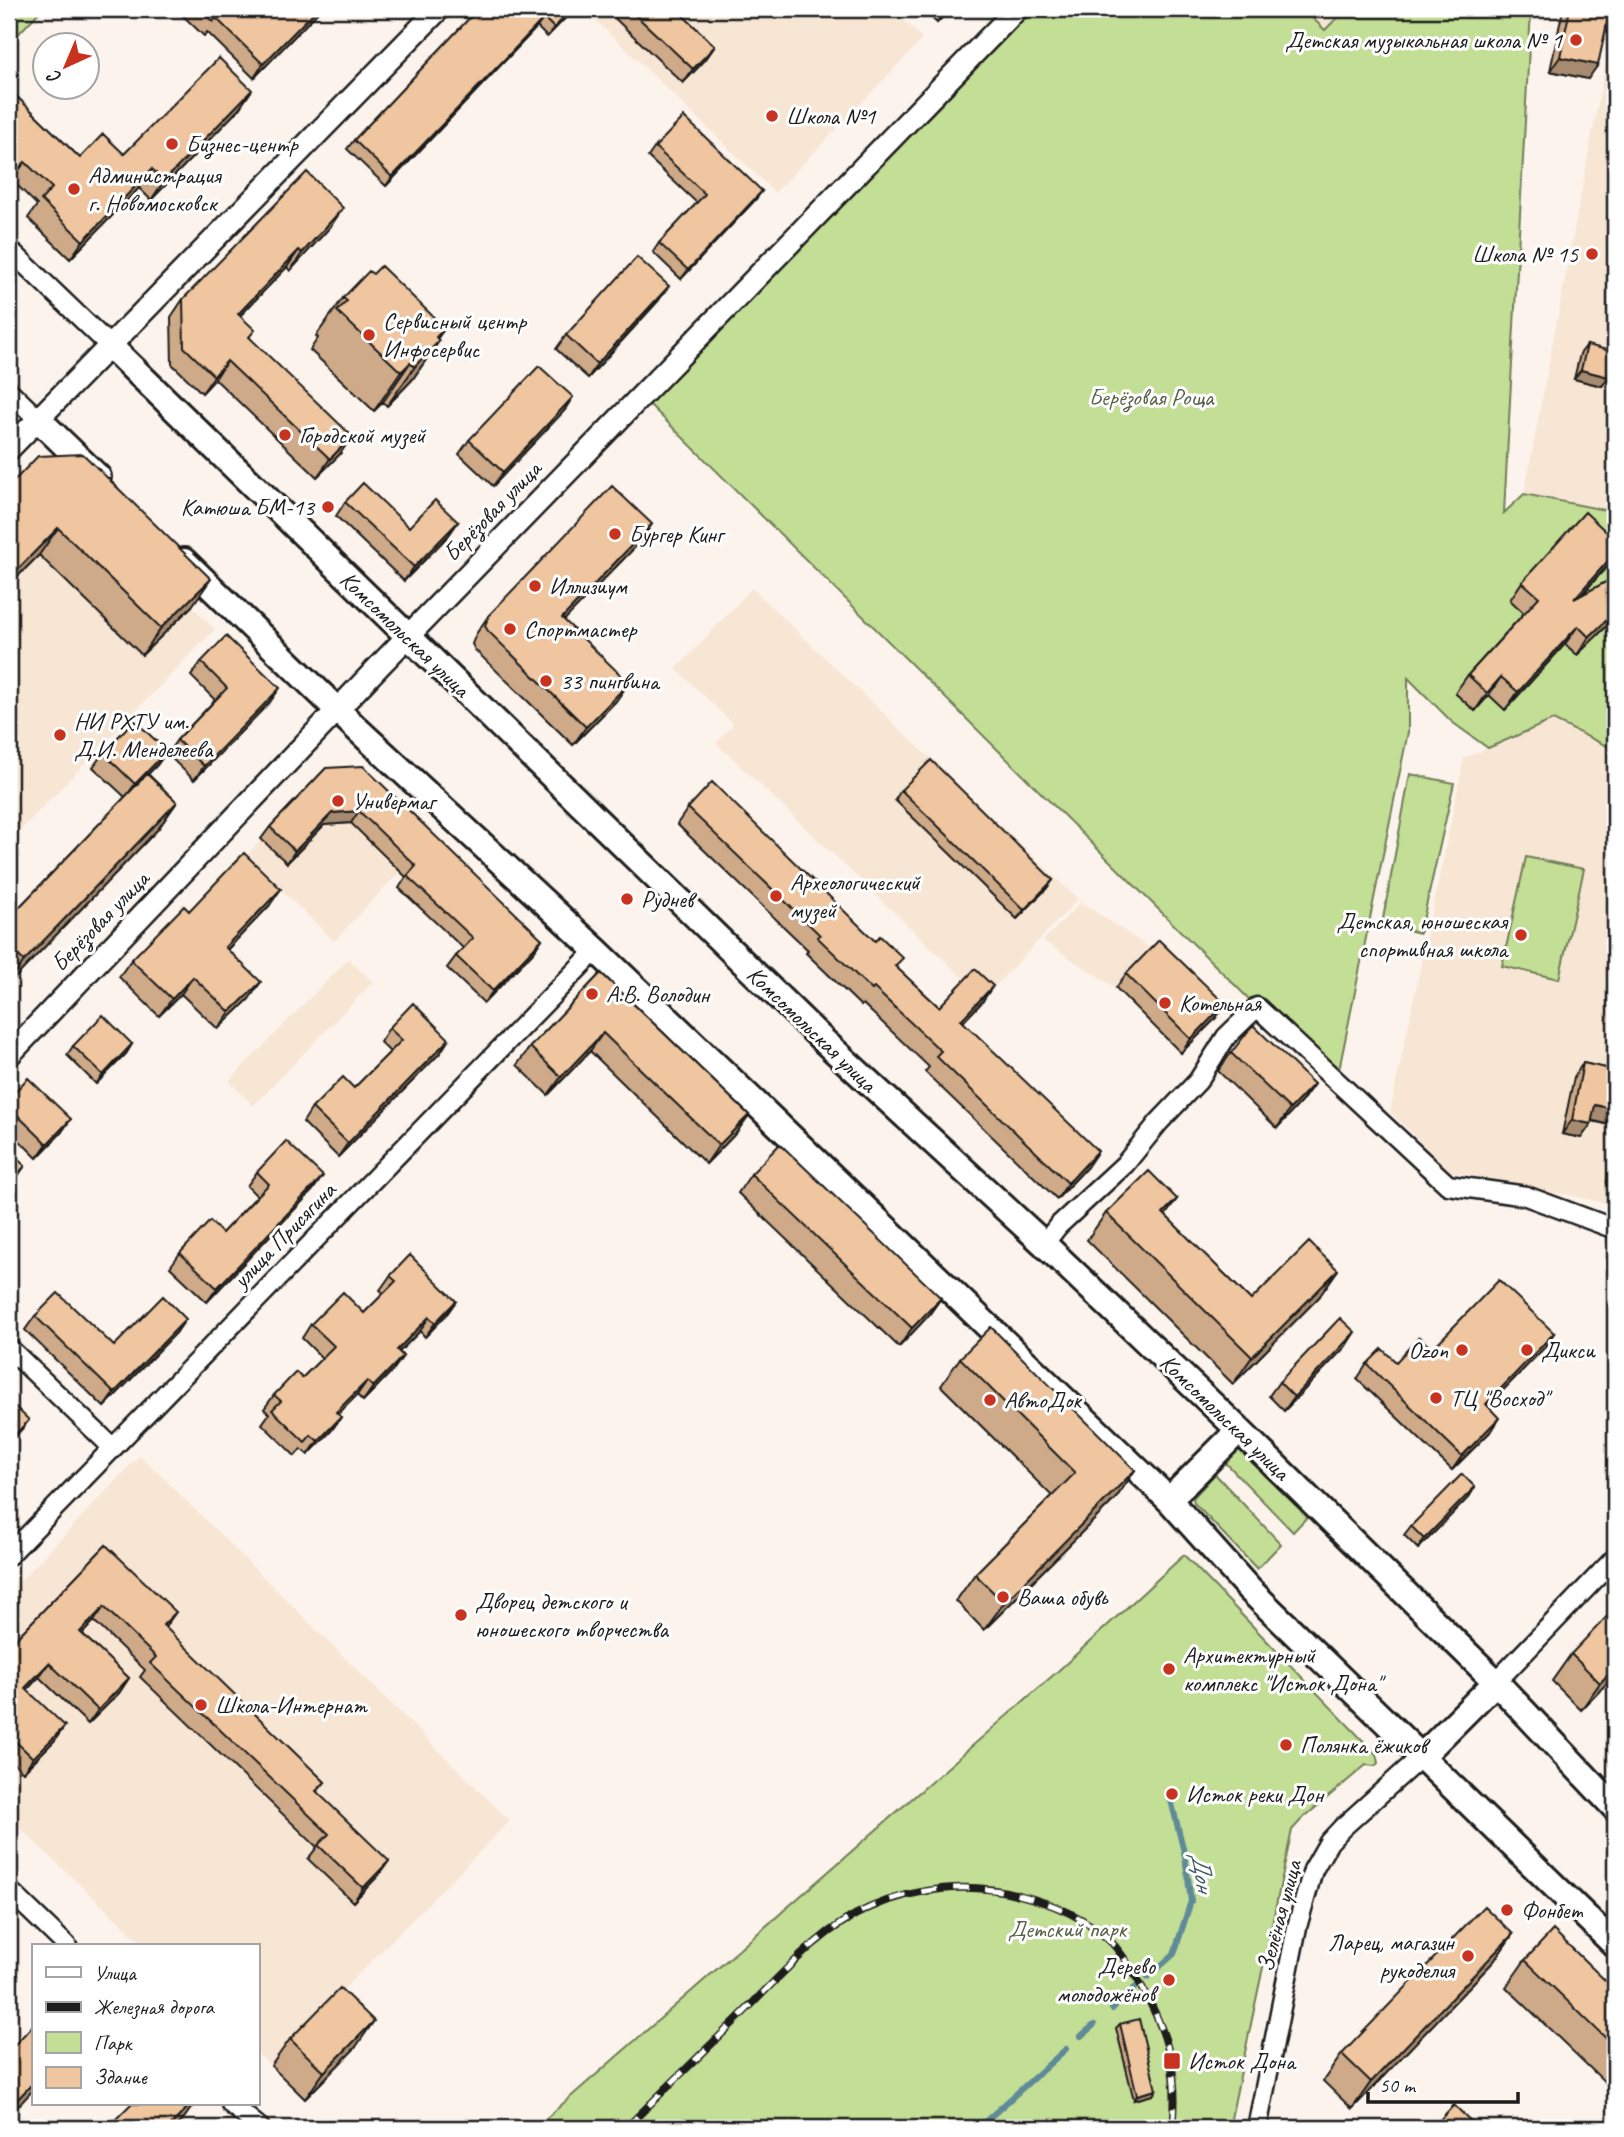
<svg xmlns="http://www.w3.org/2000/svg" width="1624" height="2137" font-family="Caveat,sans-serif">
<rect width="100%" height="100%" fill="#fcf4ec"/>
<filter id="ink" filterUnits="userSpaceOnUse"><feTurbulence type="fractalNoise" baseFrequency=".0143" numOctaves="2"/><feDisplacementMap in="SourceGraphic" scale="14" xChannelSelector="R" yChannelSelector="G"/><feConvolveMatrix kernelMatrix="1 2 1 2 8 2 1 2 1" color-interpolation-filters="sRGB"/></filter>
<g filter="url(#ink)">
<path fill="#f8e6d5" d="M584 9H892L923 39 775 193Z
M1303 9H1346L1325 30Z
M1615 13V512L1524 494Z
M64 481 215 629 9 842V494Z
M752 588 1078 899 984 998 716 743 733 724 676 669Z
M1553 720 1615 750V1205L1449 1171 1390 1112 1464 758Z
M318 780 414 857 334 941 246 856Z
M1081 902 1153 950 1116 988 1043 941Z
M348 959 373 982 253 1106 229 1081Z
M140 1455 510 1821 325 2008 321 2015 271 2066 257 2053V1946H145L9 1818V1593Z"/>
<path fill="#c3de95" stroke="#707d58" stroke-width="2" d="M9 9H42L9 44Z
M1025 9H1303L1325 30 1346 9H1531L1504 513 1524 494 1615 512V750L1553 720 1488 748 1452 722 1408 678V732L1338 1075 1257 1007 648 403Z
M1410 774 1454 783 1420 933 1382 924Z
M1526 857 1584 869 1559 979 1502 966Z
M1237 1450 1250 1455 1309 1515 1293 1532 1225 1462Z
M1215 1474 1281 1544 1257 1569 1194 1503 1193 1498Z
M1184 1555 1376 1754 1378 1763 1375 1766 1366 1765 1302 1819 1292 1830 1229 2128H535L1058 1671Z"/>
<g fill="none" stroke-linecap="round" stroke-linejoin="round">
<path stroke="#5f8b98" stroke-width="6" d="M1148 1977 1174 1954 1191 1901 1185 1856 1171 1800
M1112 2009 1136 1987
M1081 2036 1094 2025
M978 2128 1066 2049"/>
<g stroke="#1c1c1c" stroke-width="23">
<path id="minor" d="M9 249 109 345
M9 391 38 419
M1044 1244 1058 1226 1125 1164 1159 1122 1198 1081 1226 1037 1257 1007 1448 1185 1526 1196 1615 1229
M9 1348 112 1447
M9 1555 596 950
M1496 1682 1615 1558
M9 1890 67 1946
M231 2104 260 2128
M1257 2128 1297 1927 1313 1870 1329 1842 1343 1827 1422 1756"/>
</g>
<g stroke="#1c1c1c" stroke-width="26">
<path id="tertiary" d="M9 449 439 9
M9 1055 380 665 1017 9"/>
</g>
<g stroke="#1c1c1c" stroke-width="30">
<path id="secondary" d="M109 345 825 1042 1044 1244 1239 1430 1496 1682 1615 1808
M38 419 98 477
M184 561 356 728 596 950 1169 1500 1249 1589 1615 1945
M1169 1500 1239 1430
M1422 1756 1496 1682"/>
</g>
<use href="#minor" stroke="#fff" stroke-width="18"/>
<use href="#tertiary" stroke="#fff" stroke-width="21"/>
<use href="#secondary" stroke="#fff" stroke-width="24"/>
<g stroke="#1c1c1c" stroke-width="8">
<path id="rail" d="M626 2128C666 2088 707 2049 747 2009 783 1973 821 1929 869 1908 916 1887 970 1882 1019 1895 1054 1904 1086 1917 1112 1943 1124 1956 1133 1971 1142 1987 1168 2034 1179 2074 1173 2128"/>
</g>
<use href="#rail" stroke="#fff" stroke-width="5" stroke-dasharray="16" stroke-linecap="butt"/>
</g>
<path fill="#ceaa89" stroke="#1c1c1c" stroke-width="2" d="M176 9H321L254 78 207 32 204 36Z
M478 9H574L547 37 537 27 386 186 347 149 354 140Z
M605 9H676L715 46 705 60 683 83Z
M922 9H950L937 23Z
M1563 9H1610L1588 79 1550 71Z
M9 89 80 158 124 154 239 109 151 200 139 188 70 259 28 218 37 205 12 180 9 183Z
M655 147 762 191 755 200 681 279 653 252 659 243 697 203 648 157Z
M331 226 290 271 287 267 240 316 250 338 340 454 317 477 215 379 202 393 172 364 171 317 183 299Z
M343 298 437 339 439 341 412 380 387 406 383 402 374 411 310 350 318 338 316 336Z
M659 300 588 378 556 349 566 335Z
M1587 345 1609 377 1602 386 1574 379 1580 354Z
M564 411 493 486 459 454 469 440Z
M9 486 192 606 142 655 39 555 9 585Z
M345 502 409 527 458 522 448 536 404 581 336 516Z
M652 524 639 543 564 620 616 701 573 745 475 650 472 644 476 634 489 615Z
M1609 564 1581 596 1615 577V622L1613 620 1577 655 1565 644 1505 710 1489 695 1475 711 1455 693 1468 675 1524 613 1510 600 1522 582Z
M201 662 270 702 194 780 167 754 177 740 215 700 191 676Z
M167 751 157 765 148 774 177 802 158 829 9 984V918L125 797 93 767 103 753Z
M326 768 542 939 534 951 484 1003 447 968 456 956 463 948 399 888 406 877 351 823 324 825 287 863 261 839 270 827Z
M901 790 1053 880 1046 889 1017 919 895 800Z
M688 808 896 967 939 1007 982 1002 963 1022 1087 1167 1057 1199 925 1072 929 1067 863 1004 861 1006 806 953 808 950 677 824Z
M269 906 228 949 249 999 218 1029 181 994 159 1016 119 977 131 960 189 911Z
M601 973 749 1115 736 1133 706 1164 590 1051 548 1095 517 1065 530 1047Z
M1126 974 1225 1004 1215 1019 1181 1053 1116 988Z
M389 1028 449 1039 440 1053 338 1157 303 1122 312 1108 354 1088 390 1052 380 1042Z
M132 1044 126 1054 96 1084 67 1055 73 1046Z
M1231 1053 1314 1084 1301 1102 1277 1128 1218 1071Z
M1583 1063 1615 1070V1126L1592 1121 1591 1124 1581 1138 1562 1134 1574 1077Z
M9 1098 61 1133 37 1158 9 1130Z
M1615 1142V1184L1607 1182Z
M257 1172 313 1190 207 1302 170 1267 180 1253 222 1233 257 1196 247 1186Z
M751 1174 941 1298 928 1316 899 1347 738 1193Z
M1177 1199 1165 1215 1251 1300 1319 1297 1233 1384 1087 1240 1106 1213Z
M390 1276 456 1301 446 1315 425 1337 420 1331 399 1352 403 1356 393 1370 363 1401 357 1395 338 1414 341 1417 331 1431 308 1455 301 1449 295 1456 262 1424 269 1414 264 1409 274 1395 302 1378 322 1358 302 1338 311 1324 364 1313 384 1293 380 1290Z
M35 1316 114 1346 176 1333 104 1407 25 1330Z
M1554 1333 1545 1347 1488 1406 1490 1432 1452 1470 1357 1379 1367 1364 1396 1362 1432 1349Z
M1346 1346 1284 1411 1269 1396 1279 1382Z
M1615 1350V1380L1611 1379Z
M960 1358 1135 1470 1116 1498 984 1630 956 1601 975 1574 1052 1496 941 1386Z
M1475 1487 1469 1497 1418 1549 1404 1535 1411 1526Z
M106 1545 164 1627 325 1782 317 1792 379 1875 353 1902 308 1859 317 1847 140 1677 145 1670 94 1621 82 1634 129 1678 119 1693 88 1724 39 1677 27 1690 55 1740 23 1772 9 1759V1646Z
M1571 1654 1615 1675 1581 1710 1552 1681Z
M1513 1934 1494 1961 1352 2109 1323 2081 1342 2054Z
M1525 1960 1615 1990V2092L1506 1987Z
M1120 2024 1156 2090 1153 2095 1134 2100 1116 2028Z
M290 2039 355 2048 305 2099 271 2066Z"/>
<path fill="#a78b6f" stroke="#1c1c1c" stroke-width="2" d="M317 9H321L254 78 263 64Z
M572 9H574L547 37 554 28Z
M948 9H950L937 23 943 14Z
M544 18 537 27 386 186 392 177Z
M715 46 705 60 683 83 693 69Z
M1560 57 1598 65 1588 79 1550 71Z
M252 90 239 109 151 200 164 181Z
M25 162 12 180 9 183V181L17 170Z
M152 169 139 188 70 259 83 241Z
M762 191 755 200 681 279 688 270Z
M343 208 331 226 290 271 302 253Z
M299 250 287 267 225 331 238 314Z
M669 286 659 300 588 378 597 364Z
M445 328 425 356 439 341 412 380 387 406 436 337Z
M227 361 215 379 202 393 214 376Z
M410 363 383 402 374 411 401 372Z
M1581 370 1609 377 1602 386 1574 379Z
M573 397 564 411 493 486 503 472Z
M352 436 340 454 317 477 330 459Z
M458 522 448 536 404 581 414 567Z
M652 524 639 543 549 636 562 618Z
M58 528 39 555 9 585V578Z
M1615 553V555L1609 564 1561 617 1574 599Z
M211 579 192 606 142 655 161 628Z
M1615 612V617L1613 620 1577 655 1589 637Z
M1578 626 1565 644 1505 710 1518 692Z
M1501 677 1489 695 1475 711 1487 693Z
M629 683 616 701 573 745 586 727Z
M280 688 270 702 194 780 204 766Z
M167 751 157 765 125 798 135 784Z
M177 802 158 829 9 984V982L24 961Z
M359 811 351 823 324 825 287 863 295 851 332 813Z
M1053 880 1046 889 1017 919 1024 910Z
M281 889 269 906 213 964 225 947Z
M542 939 534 951 484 1003 493 991Z
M193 977 181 994 159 1016 172 999Z
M261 982 249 999 218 1029 230 1012Z
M993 986 982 1002 950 1036 961 1020Z
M1225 1004 1215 1019 1181 1053 1191 1039Z
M603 1033 590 1051 548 1095 561 1077Z
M449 1039 440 1053 338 1157 348 1143Z
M132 1044 126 1054 96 1084 103 1075Z
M1314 1084 1301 1102 1277 1128 1290 1109Z
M1595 1105 1615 1109V1126L1585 1119Z
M749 1115 736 1133 706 1164 719 1145Z
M71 1119 61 1133 37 1158 47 1144Z
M1572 1120 1591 1124 1581 1138 1562 1134Z
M1098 1151 1087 1167 1057 1199 1068 1183Z
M25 1166 15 1180 9 1187V1183Z
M1615 1171V1184L1607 1182Z
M323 1176 313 1190 207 1302 217 1288Z
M1177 1199 1158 1226 1163 1213Z
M1338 1270 1319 1297 1233 1384 1252 1357Z
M941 1298 928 1316 899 1347 912 1328Z
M456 1301 446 1315 425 1337 435 1323Z
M429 1317 420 1331 387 1364 397 1350Z
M186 1319 176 1333 104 1407 114 1393Z
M1355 1332 1346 1346 1284 1411 1294 1397Z
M1554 1333 1545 1347 1476 1418 1486 1404Z
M403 1356 393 1370 363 1401 373 1387Z
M367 1381 357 1395 326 1426 336 1412Z
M341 1417 331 1431 308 1455 318 1441Z
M1499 1418 1490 1432 1452 1470 1462 1456Z
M29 1420 22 1429 9 1443V1441Z
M1135 1470 1116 1498 984 1630 1004 1603Z
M1475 1487 1469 1497 1418 1549 1424 1539Z
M104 1607 94 1621 71 1646 80 1632Z
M176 1612 166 1626 153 1639 163 1625Z
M49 1663 39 1677 15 1702 25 1688Z
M1615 1667V1675L1581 1710 1600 1683Z
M129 1678 119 1693 88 1724 98 1710Z
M65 1726 55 1740 23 1772 33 1758Z
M389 1861 379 1875 353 1902 363 1888Z
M1513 1934 1494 1961 1352 2109 1371 2082Z
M374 2021 355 2048 305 2099 324 2072Z
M33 2083V2090L9 2116V2108Z
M1156 2090 1153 2095 1134 2100 1137 2095Z
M191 2104H194L182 2121 175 2128H168Z"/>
<path fill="#efc69f" stroke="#1c1c1c" stroke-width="2" d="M200 9H317L263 64 216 18 213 22Z
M478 9H572L554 28 544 18 392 177 354 140Z
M629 9H676L715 46 693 69Z
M938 9H948L943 14Z
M1570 9H1610L1598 65 1560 57Z
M219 58 252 90 164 181 152 169 83 241 41 200 52 188 25 162 17 170 9 163V89L80 158 103 134 124 154Z
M684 117 762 191 688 270 659 243 705 194 655 147Z
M307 172 343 208 302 253 299 250 238 314 255 330 249 337 352 436 330 459 227 361 214 376 184 347 183 299Z
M637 257 669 286 597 364 566 335Z
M381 266 445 328 436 337 439 341 414 367 410 363 401 372 337 311 347 301 343 298 369 271 373 274Z
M1587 345 1615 352 1609 377 1581 370Z
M539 366 573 397 503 472 469 440Z
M83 454 211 579 161 628 58 528 9 578V486L38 456Z
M363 483 409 527 435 500 458 522 414 567 345 502Z
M612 486 652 524 562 618 629 683 586 727 488 631 485 626 489 615Z
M1585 512 1615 540V553L1574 599 1615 577V612L1589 637 1578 626 1518 692 1501 677 1487 693 1468 675 1539 597 1522 582Z
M226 636 280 688 204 766 177 740 227 688 201 662Z
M134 720 167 751 135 784 103 753Z
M931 760 1053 880 1024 910 901 790Z
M363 766 542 939 493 991 456 956 473 938 407 876 416 866 359 811 332 813 295 851 270 827 326 768Z
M147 774 177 802 24 961 9 947V918Z
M712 782 875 941 880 936 903 958 895 966 939 1007 975 969 993 986 961 1020 1098 1151 1068 1183 936 1056 941 1051 874 988 872 990 817 937 820 935 688 808Z
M244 853 281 889 225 947 261 982 230 1012 193 977 172 999 131 960 184 906 189 911Z
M1159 940 1225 1004 1191 1039 1126 974Z
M601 973 749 1115 719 1145 603 1033 561 1077 530 1047Z
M413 1003 449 1039 348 1143 312 1108 343 1077 354 1088 402 1040 389 1028Z
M103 1015 132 1044 103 1075 73 1046Z
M1253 1025 1314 1084 1290 1109 1231 1053Z
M1583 1063 1615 1070V1109L1595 1105 1591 1124 1572 1120Z
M28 1078 71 1119 47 1144 9 1107V1098Z
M286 1141 323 1176 217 1288 180 1253 210 1221 222 1233 269 1184 257 1172Z
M780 1144 941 1298 912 1328 751 1174Z
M9 1151 25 1166 9 1183Z
M1149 1171 1177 1199 1163 1213 1251 1300 1309 1242 1338 1270 1252 1357 1106 1213Z
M410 1255 456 1301 435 1323 429 1317 397 1350 403 1356 373 1387 367 1381 336 1412 341 1417 318 1441 311 1435 305 1442 272 1410 281 1401 274 1395 296 1372 302 1378 334 1346 311 1324 343 1292 364 1313 396 1281 390 1276Z
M1499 1280 1554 1333 1486 1404 1499 1418 1462 1456 1367 1364 1382 1349 1396 1362 1419 1337 1432 1349Z
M58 1293 114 1346 163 1296 186 1319 114 1393 35 1316Z
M1340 1318 1355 1332 1294 1397 1279 1382Z
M991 1327 1135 1470 1004 1603 975 1574 1075 1473 960 1358Z
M9 1401 29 1420 9 1441Z
M1462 1474 1475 1487 1424 1539 1411 1526Z
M106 1545 176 1612 163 1625 325 1782 316 1791 389 1861 363 1888 318 1845 329 1834 150 1663 156 1657 104 1607 80 1632 129 1678 98 1710 49 1663 25 1688 65 1726 33 1758 9 1735V1646Z
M1615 1608V1667L1600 1683 1571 1654Z
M1484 1906 1513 1934 1371 2082 1342 2054Z
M1553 1930 1615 1990V2047L1525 1960Z
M340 1988 374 2021 324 2072 290 2039Z
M1139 2019 1156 2090 1137 2095 1120 2024Z
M33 2025V2083L9 2108V2051Z
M131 2104H191L168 2128H107Z
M1454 2105 1478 2128H1432Z"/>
</g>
<g fill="#c8321e" stroke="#fff" stroke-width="2.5">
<circle cx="1576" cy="40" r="7"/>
<circle cx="772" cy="116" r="7"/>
<circle cx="172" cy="144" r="7"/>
<circle cx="74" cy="189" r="7"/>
<circle cx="1592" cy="254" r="7"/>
<circle cx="369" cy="335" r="7"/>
<circle cx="285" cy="435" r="7"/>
<circle cx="328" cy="507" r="7"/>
<circle cx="615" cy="534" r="7"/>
<circle cx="535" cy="586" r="7"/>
<circle cx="510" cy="629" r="7"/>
<circle cx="546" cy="681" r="7"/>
<circle cx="60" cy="735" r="7"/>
<circle cx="338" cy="801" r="7"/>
<circle cx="776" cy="896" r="7"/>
<circle cx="627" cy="899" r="7"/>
<circle cx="1521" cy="935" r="7"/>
<circle cx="592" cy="994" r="7"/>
<circle cx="1165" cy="1003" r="7"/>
<circle cx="1462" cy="1350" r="7"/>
<circle cx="1527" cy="1350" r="7"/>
<circle cx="1436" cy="1398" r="7"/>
<circle cx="990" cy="1400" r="7"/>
<circle cx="1003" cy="1597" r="7"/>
<circle cx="461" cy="1615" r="7"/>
<circle cx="1169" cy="1669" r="7"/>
<circle cx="201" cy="1705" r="7"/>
<circle cx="1286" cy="1745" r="7"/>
<circle cx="1172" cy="1794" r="7"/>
<circle cx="1507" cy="1910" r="7"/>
<circle cx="1468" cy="1956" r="7"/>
<circle cx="1169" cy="1980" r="7"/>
<rect x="1163" y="2052" width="18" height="18" rx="3.5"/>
</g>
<g text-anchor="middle" stroke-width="6" stroke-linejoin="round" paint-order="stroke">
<g font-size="24" fill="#1c1c1c" stroke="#fff" text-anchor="start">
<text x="1562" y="48" text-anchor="end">Детская музыкальная школа № 1</text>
<text x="786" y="124">Школа №1</text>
<text x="186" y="152">Бизнес-центр</text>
<text x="88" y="183">Администрация<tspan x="88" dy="28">г. Новомосковск</tspan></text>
<text x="1578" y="262" text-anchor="end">Школа № 15</text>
<text x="383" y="329">Сервисный центр<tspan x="383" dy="28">Инфосервис</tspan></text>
<text x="299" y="443">Городской музей</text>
<text x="314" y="515" text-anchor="end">Катюша БМ-13</text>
<text x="629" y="542">Бургер Кинг</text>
<text x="549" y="594">Иллизиум</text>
<text x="524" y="637">Спортмастер</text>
<text x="560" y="689">33 пингвина</text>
<text x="74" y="729">НИ РХТУ им.<tspan x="74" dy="28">Д.И. Менделеева</tspan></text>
<text x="352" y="809">Универмаг</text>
<text x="790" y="890">Археологический<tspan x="790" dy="28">музей</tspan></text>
<text x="641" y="907">Руднев</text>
<text x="1507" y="929" text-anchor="end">Детская, юношеская<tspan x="1507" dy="28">спортивная школа</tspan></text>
<text x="606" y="1002">А.В. Володин</text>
<text x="1179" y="1011">Котельная</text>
<text x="1448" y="1358" text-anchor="end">Ozon</text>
<text x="1541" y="1358">Дикси</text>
<text x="1450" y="1406">ТЦ "Восход"</text>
<text x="1004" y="1408">АвтоДок</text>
<text x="1017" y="1605">Ваша обувь</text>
<text x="475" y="1609">Дворец детского и<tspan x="475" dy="28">юношеского творчества</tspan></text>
<text x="1183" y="1663">Архитектурный<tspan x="1183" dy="28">комплекс "Исток Дона"</tspan></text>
<text x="215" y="1713">Школа-Интернат</text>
<text x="1300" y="1753">Полянка ёжиков</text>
<text x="1186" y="1802">Исток реки Дон</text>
<text x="1521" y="1918">Фонбет</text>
<text x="1454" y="1950" text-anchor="end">Ларец, магазин<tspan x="1454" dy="28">рукоделия</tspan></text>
<text x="1155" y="1974" text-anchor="end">Дерево<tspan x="1155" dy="28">молодожёнов</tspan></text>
<text x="1188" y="2069">Исток Дона</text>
</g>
<g font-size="24" fill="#566046" stroke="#fff">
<text x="1151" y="405">Берёзовая Роща</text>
<text x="1067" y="1937">Детский парк</text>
</g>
<g font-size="24" fill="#1c1c1c" stroke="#fff">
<text transform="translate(492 511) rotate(-46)" y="8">Берёзовая улица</text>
<text transform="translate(405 634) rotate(44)" y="8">Комсомольская улица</text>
<text transform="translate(100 921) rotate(-46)" y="8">Берёзовая улица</text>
<text transform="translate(812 1029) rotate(44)" y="8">Комсомольская улица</text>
<text transform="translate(284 1235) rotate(-46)" y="8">улица Присягина</text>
<text transform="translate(1225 1417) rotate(44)" y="8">Комсомольская улица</text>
<text transform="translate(1279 1916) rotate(-75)" y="8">Зелёная улица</text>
</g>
<g font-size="26" font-style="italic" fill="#435d64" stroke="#fff">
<text transform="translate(1203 1872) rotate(81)" y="9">Дон</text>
</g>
</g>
<rect width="1624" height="2137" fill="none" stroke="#fff" stroke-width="35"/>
<rect x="18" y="18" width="1589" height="2102" fill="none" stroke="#1c1c1c" stroke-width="2.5" filter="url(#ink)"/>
<rect x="32" y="1944" width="228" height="161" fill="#ffffff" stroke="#a4a4a4" stroke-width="2"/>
<rect x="46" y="1967" width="35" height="10" fill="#ffffff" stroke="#a4a4a4" stroke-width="2"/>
<text x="94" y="1980" font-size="21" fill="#1c1c1c">Улица</text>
<rect x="46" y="2002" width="35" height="10" fill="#1c1c1c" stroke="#a4a4a4" stroke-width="2"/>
<text x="94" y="2014" font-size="21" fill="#1c1c1c">Железная дорога</text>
<rect x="46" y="2032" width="35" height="21" fill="#c3de95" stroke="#a4a4a4" stroke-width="2"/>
<text x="94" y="2050" font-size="21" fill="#1c1c1c">Парк</text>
<rect x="46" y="2067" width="35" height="21" fill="#efc69f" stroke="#a4a4a4" stroke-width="2"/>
<text x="94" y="2084" font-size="21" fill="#1c1c1c">Здание</text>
<g transform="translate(66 66) rotate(224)"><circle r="33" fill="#ffffff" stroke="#a4a4a4" stroke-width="2"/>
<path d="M0-5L12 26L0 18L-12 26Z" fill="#c8321e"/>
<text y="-10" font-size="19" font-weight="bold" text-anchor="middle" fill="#1c1c1c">С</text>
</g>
<path d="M1368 2092v10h150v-10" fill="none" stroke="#1c1c1c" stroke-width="3.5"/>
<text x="1379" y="2092" font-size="21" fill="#1c1c1c" stroke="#ffffff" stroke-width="5" paint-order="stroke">50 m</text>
</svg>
